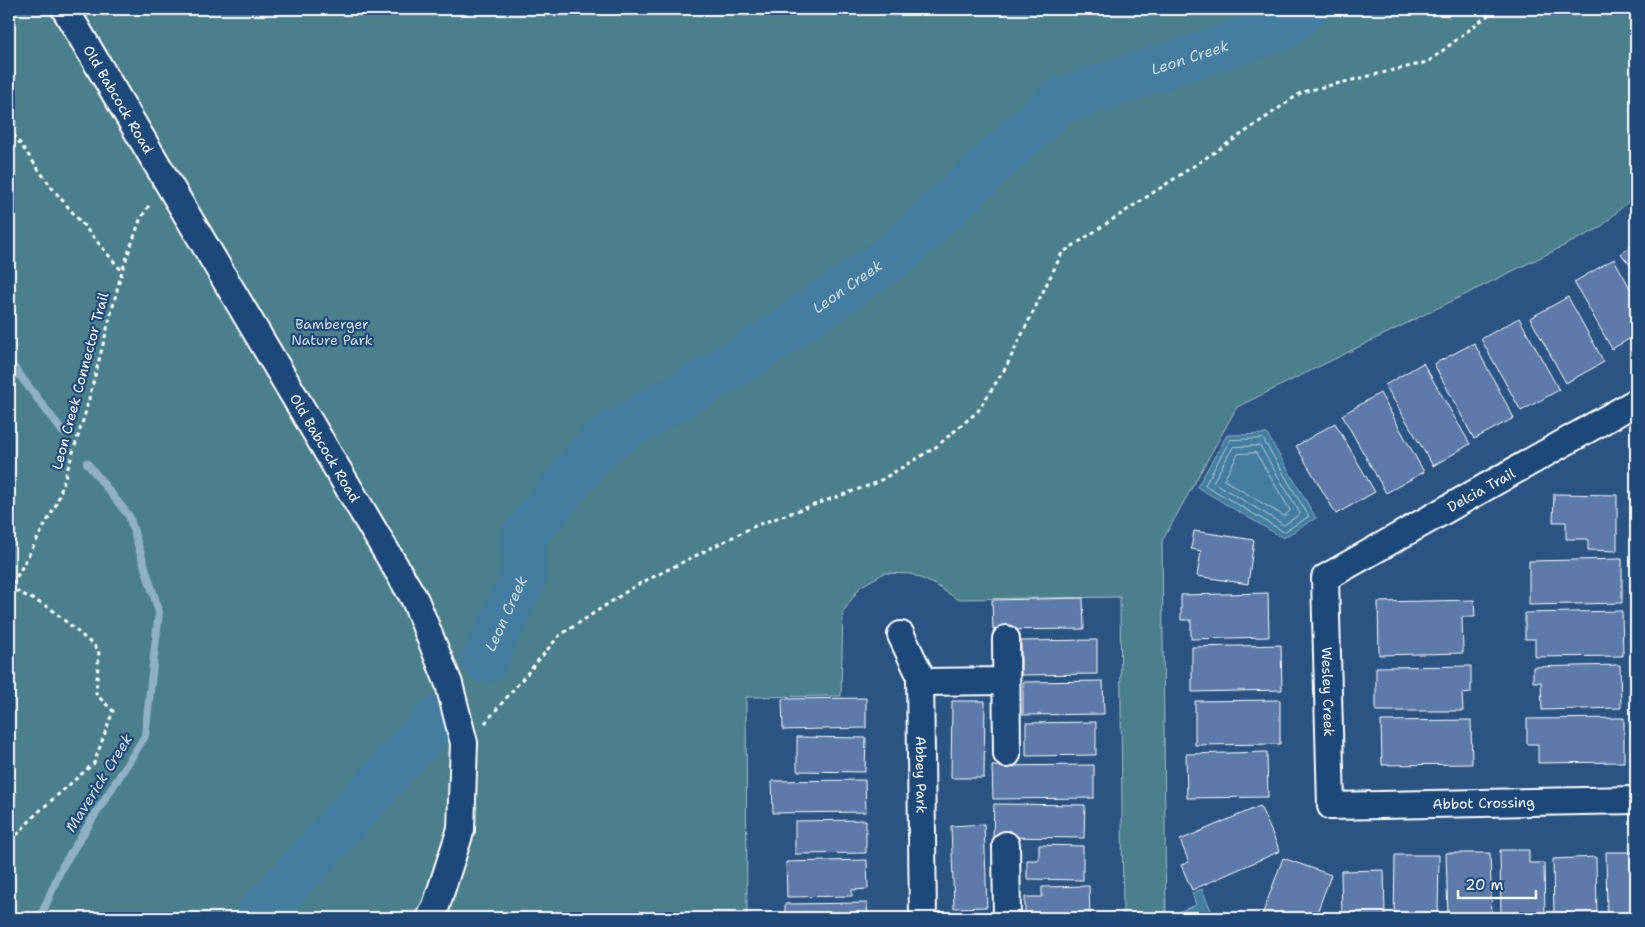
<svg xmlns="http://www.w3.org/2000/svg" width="1645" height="927" font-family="'Shantell Sans',sans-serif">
<rect width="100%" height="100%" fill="#2b5483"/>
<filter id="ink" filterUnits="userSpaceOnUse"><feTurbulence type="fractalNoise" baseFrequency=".02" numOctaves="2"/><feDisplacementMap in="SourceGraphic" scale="10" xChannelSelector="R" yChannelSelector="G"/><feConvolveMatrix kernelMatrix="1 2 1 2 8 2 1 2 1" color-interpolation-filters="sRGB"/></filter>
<g filter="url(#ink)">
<path fill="#4c7f8c" stroke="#a6bfc6" d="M9 9H1636V194L1600 228 1237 407 1162 541 1166 918H1123L1120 597 957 599 934 584 911 574 884 573 860 587 843 612 841 696 746 697 747 918H9Z"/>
<path fill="#457da0" stroke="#8fb1c6" d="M1267 434 1316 518 1283 538 1197 487 1227 435Z
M1202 889 1213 915 1205 918H1175L1173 914 1196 905 1192 893Z"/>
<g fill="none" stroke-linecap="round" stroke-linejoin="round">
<path stroke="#b5cbd9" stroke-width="1" d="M1263 439 1308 515V517L1284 532 1205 485 1230 440Z
M1260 446 1300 513 1299 515 1284 525 1213 482 1233 447Z
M1256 453 1290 510 1289 512 1284 516 1224 480 1238 454Z"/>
<path stroke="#8fb1c6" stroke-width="8" d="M9 361 63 432
M40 918 62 867 145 736 159 612 129 516 87 463"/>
<g stroke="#457da0" stroke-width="46">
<path id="s1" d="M485 660 524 575 523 538 600 442 748 356 899 251 1059 101 1283 27 1305 9"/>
<path d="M257 918 436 720"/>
</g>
</g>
<path fill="#5d7aa8" stroke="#fff" d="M1636 242V272L1621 254Z
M1614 259 1636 299V341L1634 336 1612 349 1574 282Z
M1568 297 1604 362 1566 383 1530 318Z
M1519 318 1559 390 1521 411 1481 339Z
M1474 343 1514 418 1474 439 1434 364Z
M1423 363 1470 444 1433 466 1385 385Z
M1380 393 1424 472 1386 493 1342 415Z
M1335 423 1375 492 1336 514 1296 446Z
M1554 494 1617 495V551L1588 550V539H1566V522H1553Z
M1194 531 1254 540 1248 584 1197 576 1201 551 1191 549Z
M1622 559V603L1529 605V561Z
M1268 593 1269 637 1191 639V620H1181V595Z
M1083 598 1084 629 993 630 992 600Z
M1474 600 1475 617H1462L1463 653 1379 655 1378 602Z
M1622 611 1623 656 1535 657V639H1525V613Z
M1097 640V674L1021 675V641Z
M1281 645 1282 690 1192 692V647Z
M1620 665 1621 708 1542 710 1541 682H1533V667Z
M1471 666V693L1462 694 1463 711H1376V667Z
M1103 681 1104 714 1023 715V682Z
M866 698V728L783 730 782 699Z
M1280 700V744L1195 745V701Z
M952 701H985L984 778H951Z
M1624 718V762L1538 763V744H1527V719Z
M1471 720 1472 764 1382 765 1381 721Z
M1096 722V755L1026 756V723Z
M797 737 866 738 865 772 797 771Z
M1267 752 1268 797 1187 798 1186 754Z
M1094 765V798L993 799 992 766Z
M865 780 866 812 773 813 772 781Z
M994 804 1085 805 1084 838 993 837Z
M1260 806 1280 851 1192 890 1181 865 1189 862 1180 840Z
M866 820V853L795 854V821Z
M984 824 987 907 954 908 951 826Z
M1039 845 1083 846V880L1027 879V860H1039Z
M1500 850H1529V863H1544L1545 918H1501Z
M1606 852H1636V918H1607Z
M1446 853H1490L1492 918H1448Z
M1395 855H1439L1438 918H1394Z
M1596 857 1597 918H1554L1553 859Z
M1283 858 1331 875 1315 918H1261Z
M867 860 868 889 852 890V896L787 897 786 862Z
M1384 870 1385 918H1342L1341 871Z
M1089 886 1090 918H1025V897H1042V887Z
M867 903 868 918H785V904Z"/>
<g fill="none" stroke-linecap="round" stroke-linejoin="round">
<g stroke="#fff" stroke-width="30">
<g id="minor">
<path id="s2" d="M65 9 415 600 449 684 464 743 461 829 436 906 430 918"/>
<path id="s3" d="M1636 402 1325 578 1331 806 1636 800"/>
<path id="s4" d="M901 635 920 675 923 918"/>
<path d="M1006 639 1007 754"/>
<path d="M920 682 1006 681"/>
<path d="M1006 845 1007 918"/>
</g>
</g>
<path stroke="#fff" stroke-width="3" stroke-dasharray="4 4" stroke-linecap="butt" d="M9 128 52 188 122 271
M9 587 50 608 99 650 96 694 113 711 94 763 36 814 14 838 9 852
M9 591 57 503 85 414 122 271 140 220 150 204
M485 723 559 636 635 586 757 525 876 483 936 447 978 411 1006 367 1062 253 1242 134 1302 92 1428 62 1496 9"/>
<use href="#minor" stroke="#1f4a7a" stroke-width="26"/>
</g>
</g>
<g text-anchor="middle" stroke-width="4.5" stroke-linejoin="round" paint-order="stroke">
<g font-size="14" fill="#fff" stroke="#1f4a7a">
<text dy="5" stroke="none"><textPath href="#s2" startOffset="105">Old Babcock Road</textPath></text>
<text transform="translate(80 381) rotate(-75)" y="5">Leon Creek Connector Trail</text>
<text dy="5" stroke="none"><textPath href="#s2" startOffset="510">Old Babcock Road</textPath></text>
<text transform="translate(1481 490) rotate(-29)" y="5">Delcia Trail</text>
<text dy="5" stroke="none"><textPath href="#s3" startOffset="471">Wesley Creek</textPath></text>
<text dy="5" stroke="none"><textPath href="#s4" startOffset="144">Abbey Park</textPath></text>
<text dy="5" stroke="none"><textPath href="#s3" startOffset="738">Abbot Crossing</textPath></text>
</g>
<g font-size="14" fill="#d2dfe2" stroke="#1f4a7a">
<text x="332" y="329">Bamberger<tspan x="332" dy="16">Nature Park</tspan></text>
</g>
<g font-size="15" font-style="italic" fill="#d0dee7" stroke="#1f4a7a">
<text dy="5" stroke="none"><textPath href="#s1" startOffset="966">Leon Creek</textPath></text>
<text dy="5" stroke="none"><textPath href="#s1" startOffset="546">Leon Creek</textPath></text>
<text dy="5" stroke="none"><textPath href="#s1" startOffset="51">Leon Creek</textPath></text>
<text transform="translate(99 783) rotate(-58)" y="5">Maverick Creek</text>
</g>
</g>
<rect width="1645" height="927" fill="none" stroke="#1f4a7a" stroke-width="30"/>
<rect x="15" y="15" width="1615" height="897" fill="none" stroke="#fff" stroke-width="2" filter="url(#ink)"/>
<path d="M1458 890v8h78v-8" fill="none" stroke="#ffffff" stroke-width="2.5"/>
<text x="1465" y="890" font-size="15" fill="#ffffff" stroke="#1f4a7a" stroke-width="4" paint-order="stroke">20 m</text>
</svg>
